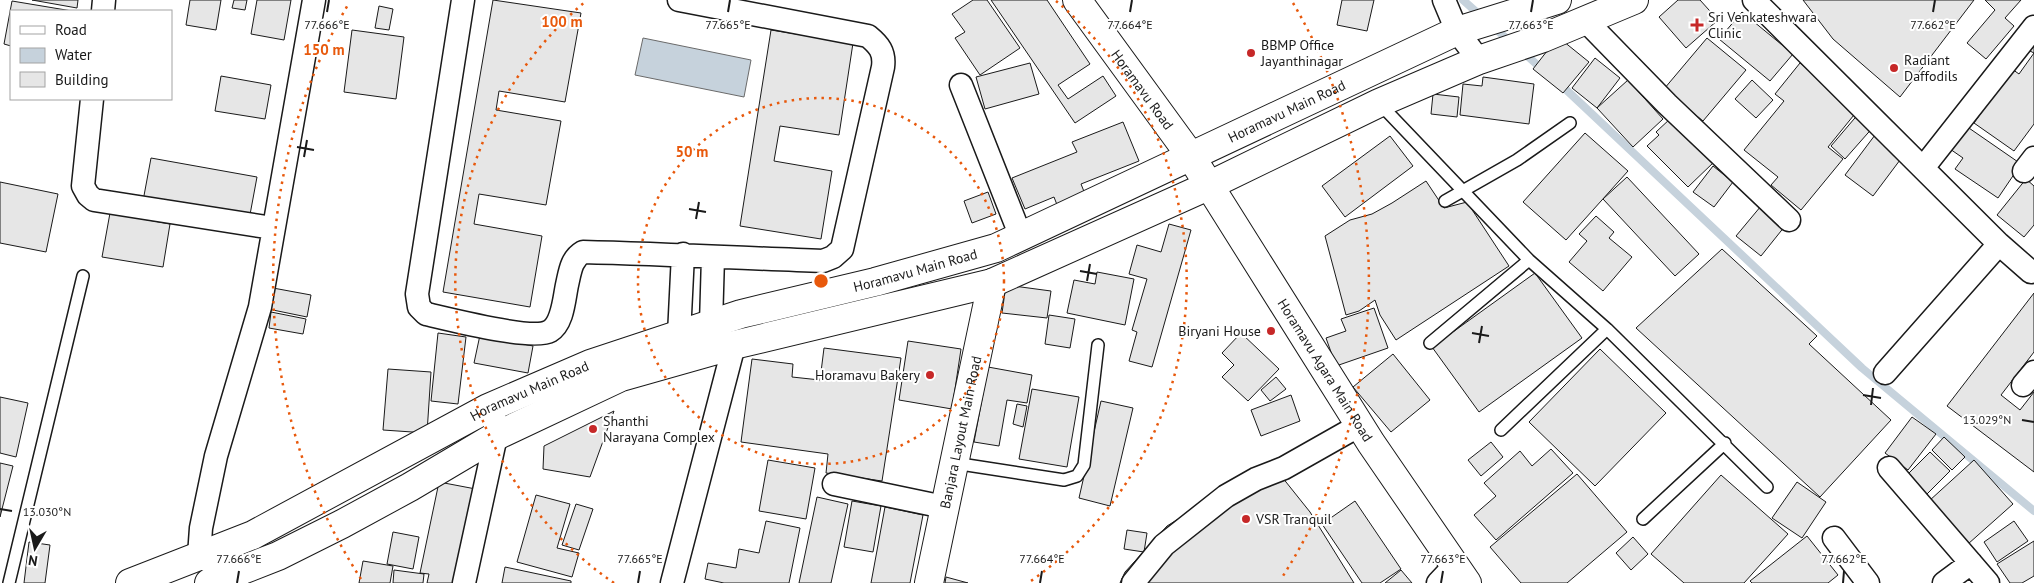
<svg xmlns="http://www.w3.org/2000/svg" width="2034" height="583" font-family="'PT Sans',sans-serif">
<rect width="100%" height="100%" fill="#fff"/>
<path fill="#c6d2dc" stroke="#6a6a6a" d="M643 38 751 60 744 97 635 75Z"/>
<g fill="none" stroke-linecap="round" stroke-linejoin="round">
<path stroke="#c6d2dc" stroke-width="8" d="M1463 0 1482 17
M1492 26 1512 43
M1523 52 1544 71
M1559 83 1862 368 2034 511"/>
</g>
<path fill="#e6e6e6" stroke="#1a1a1a" d="M32 0H78L77 8Z
M190 0H221L216 30 186 25Z
M234 0H247L245 10 232 8Z
M257 0H291L284 40 251 34Z
M493 0 581 13 565 102 499 91 496 110 561 121 546 205 479 194 474 224 542 236 530 307 443 292Z
M973 0H987L1020 48 980 75 955 38 965 32 952 14Z
M991 0H1047L1090 64 1058 85 1068 99 1103 76 1116 96 1075 123Z
M1342 0H1374L1367 31 1337 25Z
M1678 0H1700L1718 20 1686 48 1659 17Z
M1803 0H1974L1900 97 1833 39Z
M2021 0 2005 18 2014 26 1986 59 1967 43 1995 10 1985 0Z
M12 1 72 11H11V46L4 44Z
M379 6 393 9 389 30 375 28Z
M1742 12 1793 54 1770 81 1719 39Z
M352 30 404 37 396 99 344 92Z
M771 30 853 43 839 135 780 126 774 161 832 171 821 239 740 226Z
M1558 37 1589 62 1563 93 1533 69Z
M1707 38 1746 70 1703 121 1664 89Z
M2034 46V124L2014 151 1974 123 2012 69 2019 74 2034 53 2030 51Z
M1595 58 1620 78 1597 108 1572 88Z
M1030 63 1039 94 985 109 976 77Z
M1800 63 1858 110 1828 147 1843 159 1801 210 1771 185 1778 177 1744 150 1784 101 1775 94Z
M221 76 271 85 265 119 215 111Z
M1483 77 1534 84 1529 124 1460 115 1463 84 1482 86Z
M1628 80 1663 119 1633 147 1597 108Z
M1752 80 1773 100 1756 118 1735 99Z
M1433 94 1459 97 1457 117 1431 114Z
M1860 112 1875 125 1845 159 1831 146Z
M1671 118 1714 162 1688 187 1647 146 1659 135 1656 132Z
M1123 122 1139 161 1081 184 1087 199 1059 210 1054 197 1025 209 1012 178 1077 152 1072 142Z
M1966 126 2021 164 1998 198 1955 169 1963 158 1950 149Z
M1585 133 1628 171 1566 240 1523 202Z
M1875 135 1903 156 1873 196 1845 175Z
M1390 136 1413 166 1345 217 1322 186Z
M151 158 257 177 249 220 143 201Z
M1713 166 1733 182 1714 207 1693 192Z
M1627 177 1699 254 1675 276 1603 199Z
M2026 179 2034 186V225L2024 237 1997 215Z
M1426 181 1444 208 1467 202 1509 266 1396 340 1380 315 1375 300 1359 311 1346 315 1325 236 1350 220 1372 214 1392 203Z
M0 182 58 194 46 252 0 243Z
M988 192 996 214 972 223 964 201Z
M1761 206 1785 226 1761 256 1736 236Z
M110 213 170 224 163 267 102 257Z
M1596 216 1614 232 1609 238 1632 257 1603 291 1569 262 1587 241 1579 234Z
M1169 224 1191 230 1152 367 1129 361 1137 332 1132 330 1147 279 1129 274 1137 245 1161 252Z
M1722 249 1817 336 1809 344 1891 420 1820 497 1636 328Z
M1097 272 1134 279 1125 325 1067 313 1074 280 1095 284Z
M1535 273 1582 338 1479 412 1432 347Z
M1006 285 1051 291 1047 318 1002 313Z
M273 288 311 295 307 317 268 309Z
M2034 293V352L2001 395 2020 410 2034 392V472L1947 406Z
M1374 308 1388 348 1336 366 1326 338 1346 331 1341 319Z
M271 312 306 319 303 334 269 328Z
M1049 315 1075 319 1070 348 1045 344Z
M438 333 466 337 458 404 431 401Z
M1241 333 1279 369 1248 401 1222 377 1234 365 1222 353Z
M480 335 533 346 528 373 474 363Z
M908 341 961 349 952 409 899 400Z
M824 348 901 358 882 481 826 473 828 454 741 442 752 359 793 364 792 377 820 380Z
M1600 349 1666 413 1595 486 1529 422Z
M1393 354 1430 400 1391 432 1353 387Z
M988 367 1032 375 1027 403 1007 400 999 446 974 442Z
M388 369 431 372 427 433 383 430Z
M1276 377 1286 389 1270 401 1261 390Z
M1032 389 1079 397 1067 467 1019 459Z
M1291 395 1300 421 1261 436 1251 410Z
M0 397 28 403 16 457 0 453Z
M1101 401 1133 408 1110 506 1079 498Z
M1017 404 1027 406 1023 427 1013 424Z
M614 411 590 477 543 469 544 446Z
M1912 417 1936 434 1908 470 1885 453Z
M1944 437 1965 457 1952 470 1932 450Z
M1491 442 1503 457 1481 476 1468 460Z
M1551 449 1573 473 1496 540 1474 515 1496 496 1484 483 1520 451 1532 466Z
M1930 452 1950 471 1926 495 1906 476Z
M768 460 815 468 806 519 759 511Z
M1974 460 2013 504 1968 544 1929 501Z
M1270 462 1310 512 1354 583H1120L1125 572 1167 526Z
M0 463 13 466 0 517Z
M1577 474 1627 532 1567 583H1521L1490 547Z
M1721 475 1788 534 1744 583H1684L1651 554Z
M439 482 481 490 457 583H427L429 574 420 573Z
M1797 482 1826 502 1802 538 1772 518Z
M536 495 570 504 557 548 579 553 572 577 517 562Z
M817 497 848 504 831 583H799Z
M852 501 881 506 873 552 844 547Z
M1355 501 1401 569 1380 583H1362L1322 524Z
M576 504 593 509 579 550 562 545Z
M885 507 923 515 910 583H871Z
M766 521 800 528 789 583H724L705 579 708 563 736 568 739 549 759 553Z
M2014 521 2028 541 1997 562 1984 542Z
M1127 530 1147 533 1144 552 1124 549Z
M393 532 419 537 413 569 387 564Z
M1807 536 1838 575 1828 583H1752L1750 581Z
M1633 537 1648 554 1631 570 1616 553Z
M2034 541V576L2022 583H2010L1997 564Z
M29 542 50 545 45 583H24Z
M363 561 393 566 390 583H359Z
M505 567 571 581V583H502Z
M394 570 424 574 423 583H393Z
M1401 570 1412 583H1385Z
M946 577 968 583H945Z"/>
<g fill="none" stroke-linecap="round" stroke-linejoin="round">
<g stroke="#1a1a1a" stroke-width="14">
<path id="lane" d="M1379 103 1529 260 1607 329 1767 487
M1445 201 1517 160 1570 123
M1430 343 1529 260
M1501 430 1607 329
M954 463 1064 480 1077 476 1084 465 1098 345
M1643 519 1725 443
M9 583 83 276"/>
</g>
<g stroke="#1a1a1a" stroke-width="25">
<path id="street" d="M463 0 417 294 419 307 426 314C448 319 533 341 550 331 563 323 564 299 567 285 570 272 571 259 583 252 663 254 743 258 823 261L833 257 842 249 883 67C885 52 879 45 868 36L679 0
M1444 0 1457 31 1479 60
M1754 0 1999 244 2031 272
M103 11 104 0
M1586 21 1667 104 1789 220
M961 85 1021 237
M92 99 83 186 88 195 94 200 273 228
M1923 168 2034 27
M2024 171 2034 158
M711 324 713 257
M679 335 683 254
M1885 373 1999 244
M2023 385 2034 372
M1889 468 1988 583
M834 484 944 507
M1834 538 1868 583
M237 583 233 574 199 556 201 528 216 456 260 307 314 0
M464 583 496 436 493 406
M672 583 734 345
M1133 583 1164 545 1226 496 1256 479 1284 468 1360 425
M1438 583 1455 565
M1944 583 1971 563"/>
</g>
<g stroke="#1a1a1a" stroke-width="30">
<g id="secondary">
<path id="s1" d="M1077 0 1190 155 1371 443 1467 583"/>
<path id="s2" d="M130 583 253 535 488 408 590 364 741 314 875 282 996 248 1457 31 1557 0"/>
<path d="M209 583 278 556 342 524 410 487 496 436 621 377 734 345 992 283 1208 186 1379 103 1479 60 1543 38 1634 0"/>
<path id="s3" d="M929 583 992 283"/>
</g>
</g>
<use href="#lane" stroke="#fff" stroke-width="11"/>
<use href="#street" stroke="#fff" stroke-width="22"/>
<use href="#secondary" stroke="#fff" stroke-width="28"/>
</g>
<path fill="none" stroke="#1a1a1a" stroke-width="2" d="M327 12 329 0M728 12 730 0M1130 12 1132 0M1531 12 1533 0M1933 12 1935 0M297 147 314 150M304 157 307 140M689 209 706 212M696 219 699 202M1080 271 1097 274M1087 281 1090 264M1472 333 1489 336M1479 343 1482 326M1863 395 1881 398M1871 405 1873 388M2022 420 2034 422M0 509 12 511M237 583 239 571M638 583 640 571M1040 583 1042 571M1441 583 1443 571M1843 583 1844 571"/>
<g fill="none" stroke="#e8590c" stroke-width="2.5" stroke-dasharray="2.5 5">
<circle cx="821" cy="281" r="183"/>
<path d="M614 583A366 366 0 0 1 586 1M1056 1A366 366 0 0 1 1028 583"/>
<path d="M361 579A548 548 0 0 1 349 3M1293 3A548 548 0 0 1 1281 579"/>
</g>
<g fill="#c62828" stroke="#fff" stroke-width="2">
<path d="M1694.5 17.5h5v5h5v5h-5v5h-5v-5h-5v-5h5z"/>
<circle cx="1251" cy="53" r="5"/>
<circle cx="1894" cy="68" r="5"/>
<circle cx="1271" cy="331" r="5"/>
<circle cx="930" cy="375" r="5"/>
<circle cx="593" cy="429" r="5"/>
<circle cx="1246" cy="519" r="5"/>
</g>
<g text-anchor="middle" stroke-width="4" stroke-linejoin="round" paint-order="stroke">
<g font-size="14" fill="#1a1a1a" stroke="#fff" text-anchor="start">
<text x="1708" y="22">Sri Venkateshwara<tspan x="1708" dy="16">Clinic</tspan></text>
<text x="1261" y="50">BBMP Office<tspan x="1261" dy="16">Jayanthinagar</tspan></text>
<text x="1904" y="65">Radiant<tspan x="1904" dy="16">Daffodils</tspan></text>
<text x="1261" y="336" text-anchor="end">Biryani House</text>
<text x="920" y="380" text-anchor="end">Horamavu Bakery</text>
<text x="603" y="426">Shanthi<tspan x="603" dy="16">Narayana Complex</tspan></text>
<text x="1256" y="524">VSR Tranquil</text>
</g>
<g font-size="14" fill="#1a1a1a" stroke="#fff">
<text dy="5" stroke="none"><textPath href="#s1" startOffset="111">Horamavu Road</textPath></text>
<text dy="5" stroke="none"><textPath href="#s2" startOffset="1254">Horamavu Main Road</textPath></text>
<text dy="5" stroke="none"><textPath href="#s2" startOffset="849">Horamavu Main Road</textPath></text>
<text dy="5" stroke="none"><textPath href="#s1" startOffset="446">Horamavu Agara Main Road</textPath></text>
<text dy="5" stroke="none"><textPath href="#s2" startOffset="444">Horamavu Main Road</textPath></text>
<text dy="5" stroke="none"><textPath href="#s3" startOffset="154">Banjara Layout Main Road</textPath></text>
</g>
</g>
<g font-size="12" text-anchor="middle" fill="#1a1a1a" stroke="#fff" stroke-width="4" stroke-linejoin="round" paint-order="stroke">
<text x="327" y="29">77.666°E</text>
<text x="728" y="29">77.665°E</text>
<text x="1130" y="29">77.664°E</text>
<text x="1531" y="29">77.663°E</text>
<text x="1933" y="29">77.662°E</text>
<text x="1987" y="424">13.029°N</text>
<text x="47" y="516">13.030°N</text>
<text x="239" y="563">77.666°E</text>
<text x="640" y="563">77.665°E</text>
<text x="1042" y="563">77.664°E</text>
<text x="1443" y="563">77.663°E</text>
<text x="1844" y="563">77.662°E</text>
</g>
<circle cx="821" cy="281" r="8" fill="#e8590c" stroke="#fff" stroke-width="2.5"/>
<g font-size="15" text-anchor="middle" font-weight="bold" fill="#e8590c" stroke="#fff" stroke-width="4" stroke-linejoin="round" paint-order="stroke">
<text x="562" y="27">100 m</text>
<text x="324" y="55">150 m</text>
<text x="692" y="157">50 m</text>
</g>
<rect x="10" y="10" width="162" height="90" fill="#ffffff" stroke="#a3a3a3"/>
<rect x="20" y="26" width="25" height="8" fill="#ffffff" stroke="#a3a3a3"/>
<text x="55" y="35" font-size="15" fill="#1a1a1a">Road</text>
<rect x="20" y="48" width="25" height="15" fill="#c6d2dc" stroke="#a3a3a3"/>
<text x="55" y="60" font-size="15" fill="#1a1a1a">Water</text>
<rect x="20" y="72" width="25" height="15" fill="#e6e6e6" stroke="#a3a3a3"/>
<text x="55" y="85" font-size="15" fill="#1a1a1a">Building</text>
<g transform="translate(35 548) rotate(189)" stroke="#ffffff" stroke-width="4" paint-order="stroke">
<path d="M0-4L9 19L0 12L-9 19Z" fill="#1a1a1a"/>
<text y="-8" font-size="14" font-weight="bold" text-anchor="middle" fill="#1a1a1a">N</text>
</g>
</svg>
